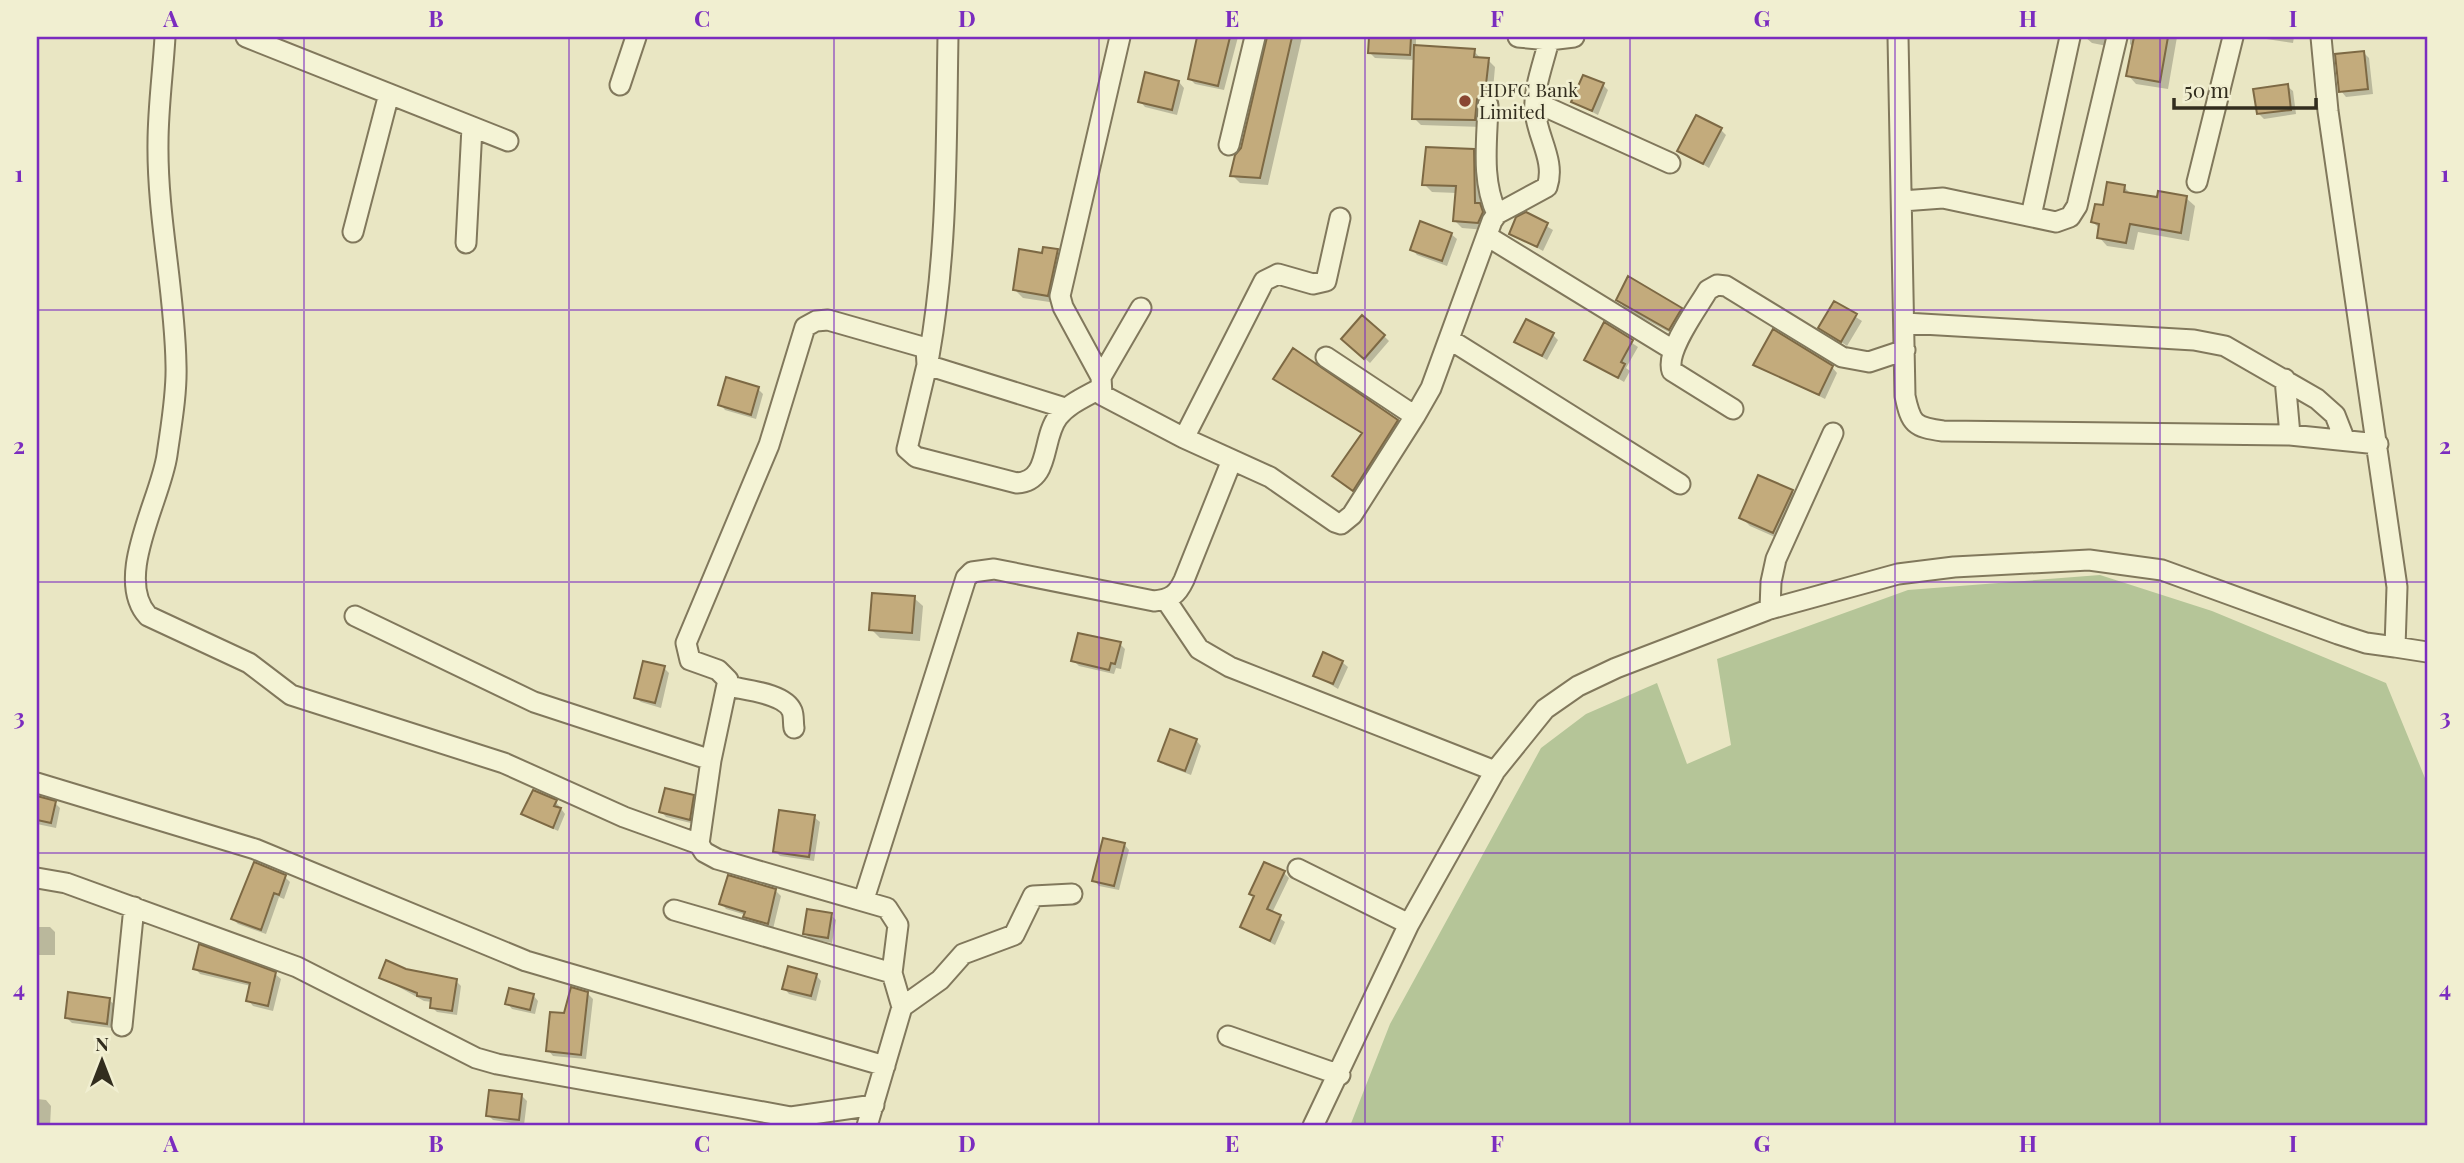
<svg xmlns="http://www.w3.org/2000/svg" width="2464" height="1163" font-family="'Playfair Display',serif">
<rect width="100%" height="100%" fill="#e9e6c3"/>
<path fill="#b5c598" d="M2100 575 2212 611 2386 683 2427 783V1126H1350L1390 1024 1541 748 1586 714 1657 683 1687 764 1731 745 1717 659 1908 590Z"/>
<path fill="#0003" d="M1198 37H1238L1224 90 1195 84 1190 79Z
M1268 37H1302L1268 185 1240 183 1232 175 1243 149Z
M1370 37H1416V47L1474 51 1482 60H1488L1495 67 1492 101 1482 127 1421 125 1414 118 1415 60 1375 58 1369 52Z
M2085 37H2119L2112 47 2092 43Z
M2130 37H2177L2168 89 2136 84 2128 75 2133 47 2130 44Z
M2253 37H2294L2293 43Z
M2364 53 2369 58 2373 94 2346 97 2341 91Z
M1179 82 1184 88 1177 115 1145 107 1140 101Z
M1603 85 1608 90 1598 115 1573 102Z
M2287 86 2293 91 2296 114 2264 119 2258 113Z
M1721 130 1726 135 1709 168 1679 150Z
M1473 151 1481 159 1482 208 1487 213 1486 230 1462 228 1454 220 1457 193 1432 192 1424 184Z
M2124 187 2132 195 2159 199 2186 198 2195 206 2189 241 2138 232 2134 250 2107 246 2099 237 2100 229 2093 222Z
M1526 214 1553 230 1543 251 1511 233Z
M1451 234 1457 239 1447 266 1417 255 1412 249Z
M1057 251 1066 259 1056 303 1023 298 1015 290 1043 255Z
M1618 300 1681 309 1689 318 1678 337 1626 309Z
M1834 303 1862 321 1847 346 1820 327Z
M1605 325 1638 347 1626 368 1630 371 1624 382 1586 359Z
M1553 335 1558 340 1547 360 1516 341Z
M1384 336 1389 341 1370 363 1349 344Z
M1755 364 1832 367 1837 373 1825 399Z
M1275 379 1397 421 1402 426 1359 495 1340 481 1363 434Z
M758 389 763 394 756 419 725 410 720 404Z
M1792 491 1800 500 1782 540 1750 526 1741 517Z
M914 598 923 606 920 641 880 638 871 629Z
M1120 644 1125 649 1121 669 1116 668 1114 674 1079 666 1073 660Z
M1342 662 1348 667 1338 689 1315 675Z
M664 668 669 673 661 708 641 702 635 697Z
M1196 740 1201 746 1191 775 1165 765 1160 760Z
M37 797 55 803 60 808 56 828 37 824Z
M693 797 698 802 695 824 666 817 661 811Z
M556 802 565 814 558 831 523 814Z
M814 817 820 822 814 861 780 856 775 851Z
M1124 844 1129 850 1119 890 1099 886 1094 880Z
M1284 873 1289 878 1272 913 1285 922 1275 945 1242 927 1255 897 1251 894Z
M285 877 290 882 284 899 279 897 266 934 238 924 233 919Z
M775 890 781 896 773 929 751 922 746 915 726 909 721 903Z
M831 915 836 920 832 943 811 939 805 934Z
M37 927H50L55 932V955H37Z
M195 968 275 974 281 979 273 1011 253 1006 248 1000 251 986 200 974Z
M406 970 456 981 461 986 457 1015 437 1012 432 1007V1002L424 1001 381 977Z
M816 975 821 981 816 1001 789 994 784 988Z
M587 993 593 999 586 1059 553 1056 548 1050Z
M533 995 538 1001 535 1014 512 1009 507 1003Z
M109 1000 115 1005 112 1028 72 1023 66 1017Z
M522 1096 527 1101 524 1125 493 1120 488 1115Z
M37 1099 46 1100 51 1106 50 1126H37Z"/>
<path fill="#c3ab7c" stroke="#7d6944" stroke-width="2" d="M1197 37H1230L1218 86 1188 79Z
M1267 37H1292L1260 178 1230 176 1235 155 1241 148Z
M1369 37H1411L1410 55 1368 53Z
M2134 37H2168L2160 82 2126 76Z
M1414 45 1475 49 1474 57 1489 58 1485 93 1477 99 1475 120 1412 119Z
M2364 51 2368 89 2339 92 2335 54Z
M1145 72 1179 81 1172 110 1138 102Z
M1583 75 1604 83 1592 111 1571 102Z
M2288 84 2291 110 2257 114 2253 89Z
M1696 115 1722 128 1703 164 1677 151Z
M1426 147 1474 149 1475 203H1480L1483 212 1478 223 1453 221 1456 186 1422 185Z
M2107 182 2125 185 2124 192 2157 197 2158 191 2187 196 2181 233 2130 224 2126 243 2097 238 2099 224 2091 222 2095 204 2103 205Z
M1526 212 1548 223 1537 247 1509 234 1516 217Z
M1420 221 1452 233 1442 261 1410 250Z
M1043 247 1058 249 1048 296 1013 290 1019 249 1042 253Z
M1628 276 1682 308 1669 330 1616 300Z
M1834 301 1857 314 1841 342 1818 328Z
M1362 315 1385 335 1364 359 1341 339Z
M1526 319 1554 333 1542 356 1514 342Z
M1604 322 1633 340 1621 362 1625 364 1618 378 1584 360Z
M1773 329 1833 366 1819 395 1753 365Z
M1293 348 1398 420 1353 491 1332 476 1362 433 1273 379Z
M726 377 759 387 751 415 718 405Z
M1758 475 1793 490 1773 533 1739 518Z
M872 593 915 596 912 633 869 630Z
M1078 633 1121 642 1115 664 1111 663 1109 670 1071 661Z
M1323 652 1343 661 1333 684 1313 676Z
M643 661 665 666 655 703 634 698Z
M1170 729 1197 739 1185 771 1158 761Z
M665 788 694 795 690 820 659 812Z
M533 790 557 800 554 806 561 808 553 828 521 814Z
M37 796 56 801 51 823 37 820Z
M779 810 815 815 809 857 773 852Z
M1103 838 1125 843 1114 886 1092 881Z
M254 862 286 875 279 895 274 893 261 930 231 919Z
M1264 862 1285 871 1267 909 1281 915 1270 941 1240 927 1254 896 1249 894Z
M728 875 776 889 768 924 743 917 745 912 719 904Z
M807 909 832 913 828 938 803 934Z
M199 944 276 972 268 1006 246 1001 250 983 193 969Z
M386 960 406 969 457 979 452 1011 430 1008 431 998 417 996V993L379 978Z
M788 966 817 974 811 996 782 989Z
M571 987 588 992 581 1055 546 1051 550 1012 564 1013Z
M509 988 534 994 530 1010 505 1004Z
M68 992 110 998 107 1024 65 1018Z
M489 1090 522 1094 519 1120 486 1116Z"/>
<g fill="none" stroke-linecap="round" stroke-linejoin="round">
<g stroke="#81785c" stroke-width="23">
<path id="minor" d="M165 37C163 72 158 108 158 143 157 217 175 291 176 365 177 394 171 426 167 455 161 499 113 578 148 616L249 663 291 695 504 763 624 817 699 844 704 852 717 859 887 908 898 925 892 973 902 1007 867 1126
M246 37 508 141
M1518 37 1549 40
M1898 37 1905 396C1911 424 1914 427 1943 431L2290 435 2378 444
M2321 37 2328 111 2397 587 2395 647 2427 652
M620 85 636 37
M1535 102 1670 163
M1488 105C1487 142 1481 180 1497 214
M1229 145 1255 37
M2197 182 2233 37
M1902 201 1943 198 2056 222 2070 217 2077 206 2117 37
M2031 216 2070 37
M353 232 389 94
M1487 236 1673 350
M466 243 472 127
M1141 308 1101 377 1102 395 1184 438 1270 477 1335 522 1341 524 1352 515 1415 416
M1905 323 2194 340 2225 346 2317 399 2335 415 2344 438
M1449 339 1680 484
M929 356C948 249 946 145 948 37
M1326 357 1415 416 1431 388 1492 221 1497 214 1547 187C1556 161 1537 137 1535 111 1533 89 1544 62 1549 40L1574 37
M927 365 1065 408
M1101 377 1063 307 1060 296 1120 37
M2285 379 2290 435
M1733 409 1672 371C1665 351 1697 309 1708 290L1717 285 1726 286 1842 357 1869 362 1905 350
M1184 438 1264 281 1278 274 1313 284 1326 281 1340 218
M1166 600 1199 649 1230 667 1495 771
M1770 609 1771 582 1776 559 1833 433
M355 616 534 702 711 760
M728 686C744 690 785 693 792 711 794 716 793 723 794 728
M37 783 255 849 526 961 885 1066
M699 844 711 760 728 680 718 670 690 660 686 643 769 445 805 327 816 321 828 320 926 348 927 365 907 449 916 457 1017 483C1051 481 1041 439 1058 417 1068 404 1085 397 1099 389
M1298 869 1409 924
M37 878 66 883 297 967 476 1058 497 1064 791 1117 874 1105
M864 899 966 578 972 572 994 569 1154 601C1171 599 1177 595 1184 580L1232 460
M674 910 892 973
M902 1007 940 980 963 954 1014 935 1033 896 1072 894
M122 1026 134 907
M1228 1036 1340 1075
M1313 1126 1409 924 1495 771 1545 709 1578 686 1616 668 1770 609 1898 574 1954 567 2089 560 2162 570 2338 634 2366 643 2395 647"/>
</g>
<use href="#minor" stroke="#f4f3d5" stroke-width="19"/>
</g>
<path fill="none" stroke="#7b2cbf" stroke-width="2" stroke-opacity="0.55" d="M304 37V1126M569 37V1126M834 37V1126M1099 37V1126M1365 37V1126M1630 37V1126M1895 37V1126M2160 37V1126M37 310H2427M37 582H2427M37 853H2427"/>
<circle fill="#894732" stroke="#f1efd1" stroke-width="2.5" cx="1465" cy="101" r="7"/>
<g text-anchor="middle" stroke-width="5" stroke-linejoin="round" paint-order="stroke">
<g font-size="19" fill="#322d1e" stroke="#f1efd1" text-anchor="start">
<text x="1479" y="97">HDFC Bank<tspan x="1479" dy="22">Limited</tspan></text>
</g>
</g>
<rect width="2464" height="1163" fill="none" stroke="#f1efd1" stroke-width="77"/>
<g transform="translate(102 1061)" stroke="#f1efd1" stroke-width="5" paint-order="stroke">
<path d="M0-5L12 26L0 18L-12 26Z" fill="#322d1e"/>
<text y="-10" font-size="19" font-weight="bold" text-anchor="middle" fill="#322d1e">N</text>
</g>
<path d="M2174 98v10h142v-10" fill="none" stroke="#322d1e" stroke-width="3.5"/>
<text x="2184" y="98" font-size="21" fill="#322d1e" stroke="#f1efd1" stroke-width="5" paint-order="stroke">50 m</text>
<rect x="38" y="38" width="2388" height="1086" fill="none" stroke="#7b2cbf" stroke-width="2.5"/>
<g font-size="23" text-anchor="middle" font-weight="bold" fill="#7b2cbf">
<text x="171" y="27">A</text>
<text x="436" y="27">B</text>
<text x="702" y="27">C</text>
<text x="967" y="27">D</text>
<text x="1232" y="27">E</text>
<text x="1497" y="27">F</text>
<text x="1762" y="27">G</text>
<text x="2028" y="27">H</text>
<text x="2293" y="27">I</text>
<text x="19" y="182">1</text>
<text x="2445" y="182">1</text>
<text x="19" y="454">2</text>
<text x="2445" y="454">2</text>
<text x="19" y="725">3</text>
<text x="2445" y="725">3</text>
<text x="19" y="997">4</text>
<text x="2445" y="997">4</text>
<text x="171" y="1152">A</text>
<text x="436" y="1152">B</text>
<text x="702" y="1152">C</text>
<text x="967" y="1152">D</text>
<text x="1232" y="1152">E</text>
<text x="1497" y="1152">F</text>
<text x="1762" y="1152">G</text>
<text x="2028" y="1152">H</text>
<text x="2293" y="1152">I</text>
</g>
</svg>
